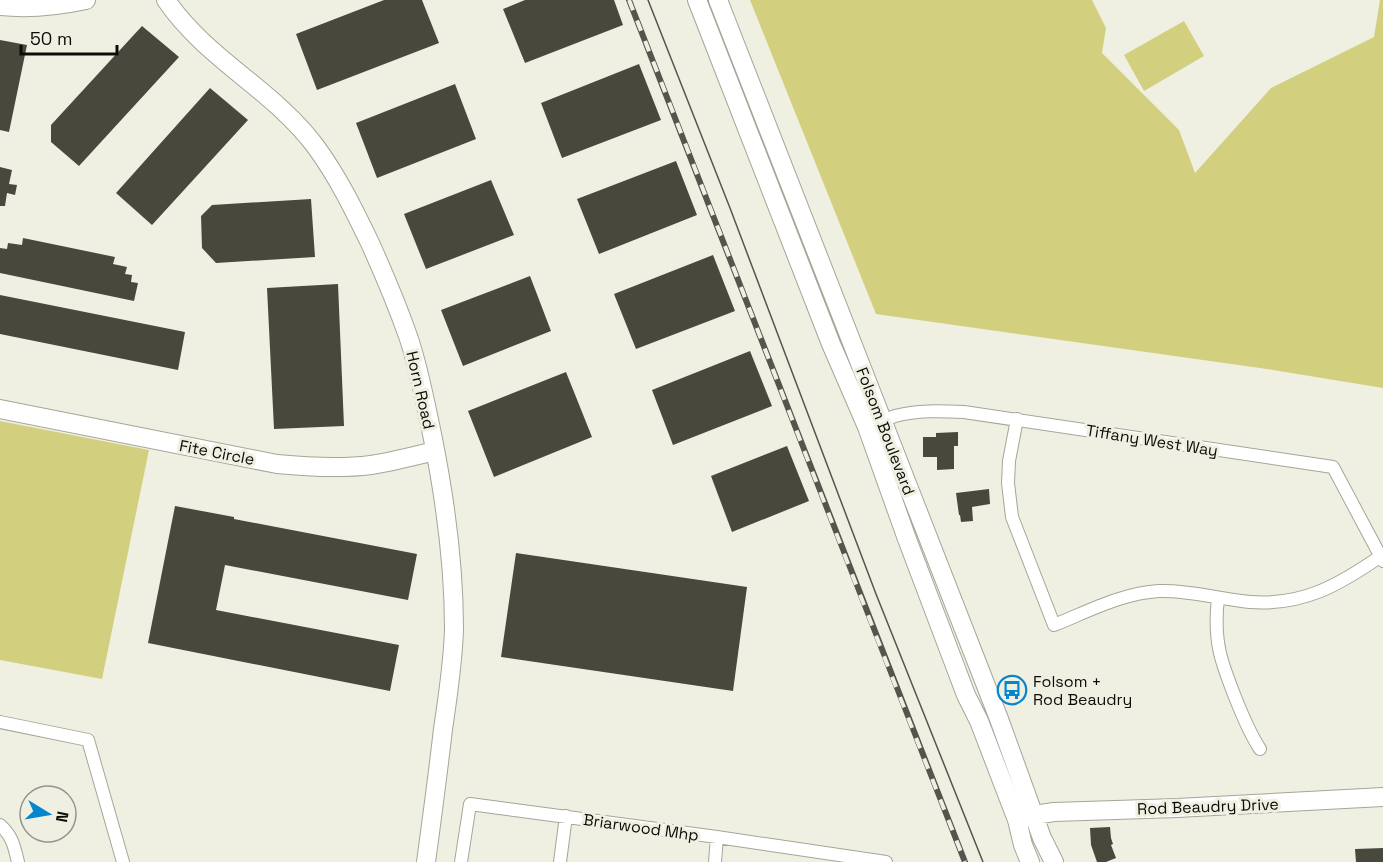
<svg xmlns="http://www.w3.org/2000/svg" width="1383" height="862" font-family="'Space Grotesk',sans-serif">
<rect width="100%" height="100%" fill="#f0f0e2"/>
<path fill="#d2cf7f" d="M750 0H1092L1106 28 1102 53 1179 130 1195 173 1271 88 1374 37 1380 0H1383V388L1267 369 876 314Z
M1184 21 1204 56 1144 91 1124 55Z
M0 421 149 450 102 679 0 660Z"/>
<path fill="#48483d" d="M384 0H422L439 43 317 90 296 34Z
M525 0H614L623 25 525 63 503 9Z
M142 26 179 57 79 166 51 142V125Z
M0 40 27 45 9 132 0 130Z
M639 64 661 120 562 158 541 103Z
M455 84 476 139 377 178 356 123Z
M210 88 248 120 152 225 116 193Z
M676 161 697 215 599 254 577 199Z
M0 167 12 170 9 184 17 185 15 195 7 193 5 206H0Z
M491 180 514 235 426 269 404 214Z
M311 199 315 257 216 263 202 248 201 216 212 205Z
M23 238 115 257 113 264 127 267 125 274 132 275 131 282 138 283 134 301 0 273V248L7 249 8 243 22 245Z
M713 255 735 311 636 349 614 294Z
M530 276 551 331 463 366 441 310Z
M338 284 344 426 274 429 267 288Z
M0 295 185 332 178 370 0 334Z
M750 351 772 406 673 445 652 390Z
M566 372 592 437 494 477 468 411Z
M958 432V446H954V469L937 470V457H923V437H936V433Z
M787 446 809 501 732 532 711 476Z
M989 489 990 504 972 507 973 521 961 522 960 515H959L956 493Z
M175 506 234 517V519L417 554 408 600 225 565 216 610 399 645 390 691 148 643Z
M516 553 747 587 733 691 501 657Z
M1110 827 1111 838 1113 844 1111 845 1116 858 1106 862H1097L1091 845 1090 828Z
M1383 848V862H1356L1355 849Z"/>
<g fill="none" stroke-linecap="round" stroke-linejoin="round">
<g stroke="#a5a598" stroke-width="14">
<path id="street" d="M1017 419 1009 461 1008 483 1012 517 1054 625C1087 612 1122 593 1159 591 1189 590 1219 599 1250 602 1303 606 1339 585 1381 556
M877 423C883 421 889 418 895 416 917 410 941 411 964 412L1333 467 1383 561
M1218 598C1213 642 1221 662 1237 702 1244 719 1250 734 1260 749
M0 722 88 740 123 862
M0 825C13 837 14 846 18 862
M461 862 470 804 717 837 886 862
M560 862 566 816
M715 862 717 837"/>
</g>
<g stroke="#a5a598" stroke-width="20">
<path id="secondary" d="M166 0C206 59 274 90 316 147 338 177 354 210 370 243 384 274 397 305 408 336 419 368 425 401 432 434 445 498 454 563 454 629 453 662 448 696 443 729 438 773 432 818 426 862
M697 0 831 344 867 427 907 539 966 695 979 721 1017 820 1023 845 1030 862
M718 0 999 719 1042 838 1054 862
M0 6C29 9 58 6 86 0
M0 409 277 464C308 467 340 469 371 465 392 462 414 456 435 451
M1023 818 1034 815 1054 812 1177 808 1383 797"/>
</g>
<use href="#street" stroke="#fff" stroke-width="12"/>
<use href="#secondary" stroke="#fff" stroke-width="18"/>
<path stroke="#55554e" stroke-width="1.5" d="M648 0 730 208 876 594 983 862"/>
<g stroke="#55554e" stroke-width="6">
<path id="rail" d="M629 0C742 287 851 575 965 862"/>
</g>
<use href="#rail" stroke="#f0f0e2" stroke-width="4" stroke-dasharray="11" stroke-linecap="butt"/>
</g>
<defs>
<g id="bus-ring" transform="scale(1.5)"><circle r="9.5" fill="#f0f0e2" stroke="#0786ce" stroke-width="1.5"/><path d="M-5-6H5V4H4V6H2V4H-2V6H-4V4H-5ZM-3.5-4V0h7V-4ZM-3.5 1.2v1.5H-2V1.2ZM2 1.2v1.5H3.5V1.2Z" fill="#0786ce"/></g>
</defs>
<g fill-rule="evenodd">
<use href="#bus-ring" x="1012" y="690"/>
</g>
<g text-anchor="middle" stroke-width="6" stroke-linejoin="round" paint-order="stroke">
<g font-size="16" fill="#0c0c08" stroke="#f0f0e2">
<text transform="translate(421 390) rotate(77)" y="6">Horn Road</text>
<text transform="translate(886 431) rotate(69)" y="6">Folsom Boulevard</text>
<text transform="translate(1152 440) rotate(9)" y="6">Tiffany West Way</text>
<text transform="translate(217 452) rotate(11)" y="6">Fite Circle</text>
<text transform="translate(1208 806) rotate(-2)" y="6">Rod Beaudry Drive</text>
<text transform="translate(641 827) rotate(8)" y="6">Briarwood Mhp</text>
</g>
<g font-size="16" fill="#0c0c08" stroke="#f0f0e2" text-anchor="start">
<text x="1033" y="687">Folsom +<tspan x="1033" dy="18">Rod Beaudry</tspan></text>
</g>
</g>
<g transform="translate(48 814) rotate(101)"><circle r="28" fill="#f0f0e2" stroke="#95958b" stroke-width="1.5"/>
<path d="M0-4.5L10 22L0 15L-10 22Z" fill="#0786ce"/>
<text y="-9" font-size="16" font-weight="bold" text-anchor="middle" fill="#0c0c08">N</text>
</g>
<path d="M21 45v9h96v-9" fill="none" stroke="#0c0c08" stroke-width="3"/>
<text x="30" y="45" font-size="18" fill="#0c0c08" stroke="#f0f0e2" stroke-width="4.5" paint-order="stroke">50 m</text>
</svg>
